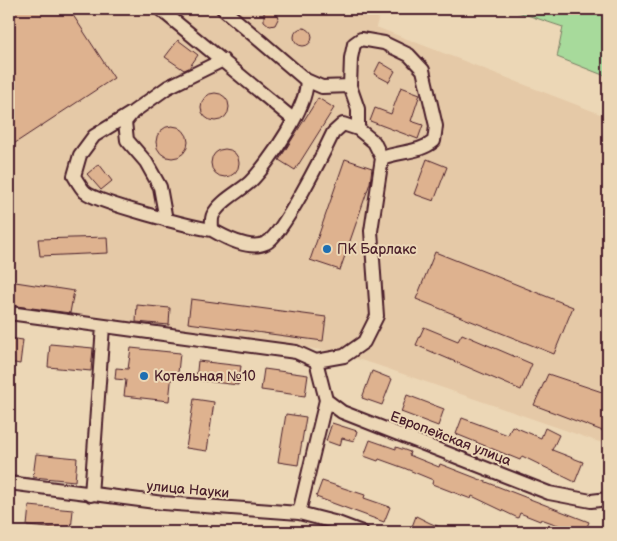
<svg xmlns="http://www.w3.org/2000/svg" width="617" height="541" font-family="'Balsamiq Sans',sans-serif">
<rect width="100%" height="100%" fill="#ecd7b6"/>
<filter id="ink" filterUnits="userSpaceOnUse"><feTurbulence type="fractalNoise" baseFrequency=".02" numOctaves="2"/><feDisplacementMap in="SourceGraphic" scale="10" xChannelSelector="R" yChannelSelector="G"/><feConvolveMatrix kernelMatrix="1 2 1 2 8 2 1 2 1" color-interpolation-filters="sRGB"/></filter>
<g filter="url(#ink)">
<path fill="#e5c9a7" d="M9 9H381L376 27 608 117V445L374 364 330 351 107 321 9 310Z"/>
<path fill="#a7da9b" stroke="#787c63" d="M509 9H608V77L557 57 563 27Z"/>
<path fill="#deb28f" stroke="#4a1f2b" d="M9 9H69L114 78 9 147Z
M264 9 275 12 279 17 275 25 270 26 264 21Z
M294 37a9 9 0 1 1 18 0a9 9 0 1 1-18 0Z
M178 40 198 55 189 68 184 70 165 57Z
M380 62 395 71 389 82 374 74Z
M401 87 420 94 411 121 423 125 418 139 370 121 375 108 391 114Z
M201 107a14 14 0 1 1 28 0a14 14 0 1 1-28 0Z
M318 98 334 108 295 170 279 160Z
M156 142a16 16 0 1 1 32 0a16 16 0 1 1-32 0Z
M211 163a14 14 0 1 1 28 0a14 14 0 1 1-28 0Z
M345 159 372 168 370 183 340 270 310 260Z
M427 159 447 167 434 201 414 194Z
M99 164 112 181 101 190 87 174Z
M107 237 108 253 40 256 38 239Z
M435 252 573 307 554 354 416 299Z
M9 281 74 291 70 313 9 305Z
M191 299 326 317 323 341 188 323Z
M137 305 170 308 169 325 136 322Z
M424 327 458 341 462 334 532 364 521 390 416 345Z
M9 338 23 340 20 364 9 362Z
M50 344 93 348 91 371 48 367Z
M131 348 180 353 178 373H172L169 401 124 396 126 380 115 379 116 368 128 369Z
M198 361 241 366 238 385 196 380Z
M264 369 308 375 305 396 261 390Z
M372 371 392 379 382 405 362 398Z
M548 374 608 394V433L534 405Z
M407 395 444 409 438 426 401 412Z
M194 399 214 402 207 451 186 448Z
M286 414 306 417 298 465 278 462Z
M462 418 508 435 512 426 541 438 545 428 559 435 552 450 583 462 575 482 522 456 520 460 456 434Z
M332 423 357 431 354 441 342 438 340 446 326 441Z
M370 440 396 449V447L410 452 409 455 439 467 440 464 589 522 585 532H571L572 530 541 519 540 521 520 513 518 518 472 496 471 499 432 484 433 480 404 468 379 459 378 461 364 456Z
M36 454 77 458 75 481 33 477Z
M322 481 365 495 364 498 390 507 384 522 316 497Z
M29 506 73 510 71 530 27 526Z
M416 516 430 523 452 532H410Z"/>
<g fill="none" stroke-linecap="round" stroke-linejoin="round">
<g stroke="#4a1f2b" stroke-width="16">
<path id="minor" d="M160 9 293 119
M223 9 306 80 322 87 350 86
M306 80C311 102 267 166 250 182 239 192 220 201 213 215 211 219 212 226 212 230 226 238 250 251 266 243 282 236 324 152 333 133L343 124 358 129 374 142 382 158 371 231 377 316 364 342 344 356 316 361
M133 112 125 122 127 140 146 162 160 187 166 220
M358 129V109L350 86 351 58 354 44 361 39 384 43 409 55 423 70 436 126 434 141C420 153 399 151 382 158
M212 230C192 227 98 203 85 192 81 188 77 181 74 176L80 155 94 136 133 112 168 87 223 60
M9 313 296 352 316 361 326 400 342 412 549 493 591 501 608 499
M9 483 163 503 299 513 338 523 362 532
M91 495 103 326
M299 513 326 400"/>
</g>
<use href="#minor" stroke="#ecd7b6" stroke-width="12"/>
</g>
</g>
<g fill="#1f6fb2" stroke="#ecd7b6" stroke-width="2">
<circle cx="327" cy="249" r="5"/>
<circle cx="144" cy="376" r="5"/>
</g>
<g text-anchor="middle" stroke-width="4" stroke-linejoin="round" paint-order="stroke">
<g font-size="14" fill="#4a1f2b" stroke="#ecd7b6" text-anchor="start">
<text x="337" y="254">ПК Барлакс</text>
<text x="154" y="381">Котельная №10</text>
</g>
<g font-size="14" fill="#4a1f2b" stroke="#ecd7b6">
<text transform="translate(451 438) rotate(21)" y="5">Европейская улица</text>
<text transform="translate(188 489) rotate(5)" y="5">улица Науки</text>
</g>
</g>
<rect width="617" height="541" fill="none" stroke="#ecd7b6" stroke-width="30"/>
<rect x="15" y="15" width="587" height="511" fill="none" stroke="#4a1f2b" stroke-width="2" filter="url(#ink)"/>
</svg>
